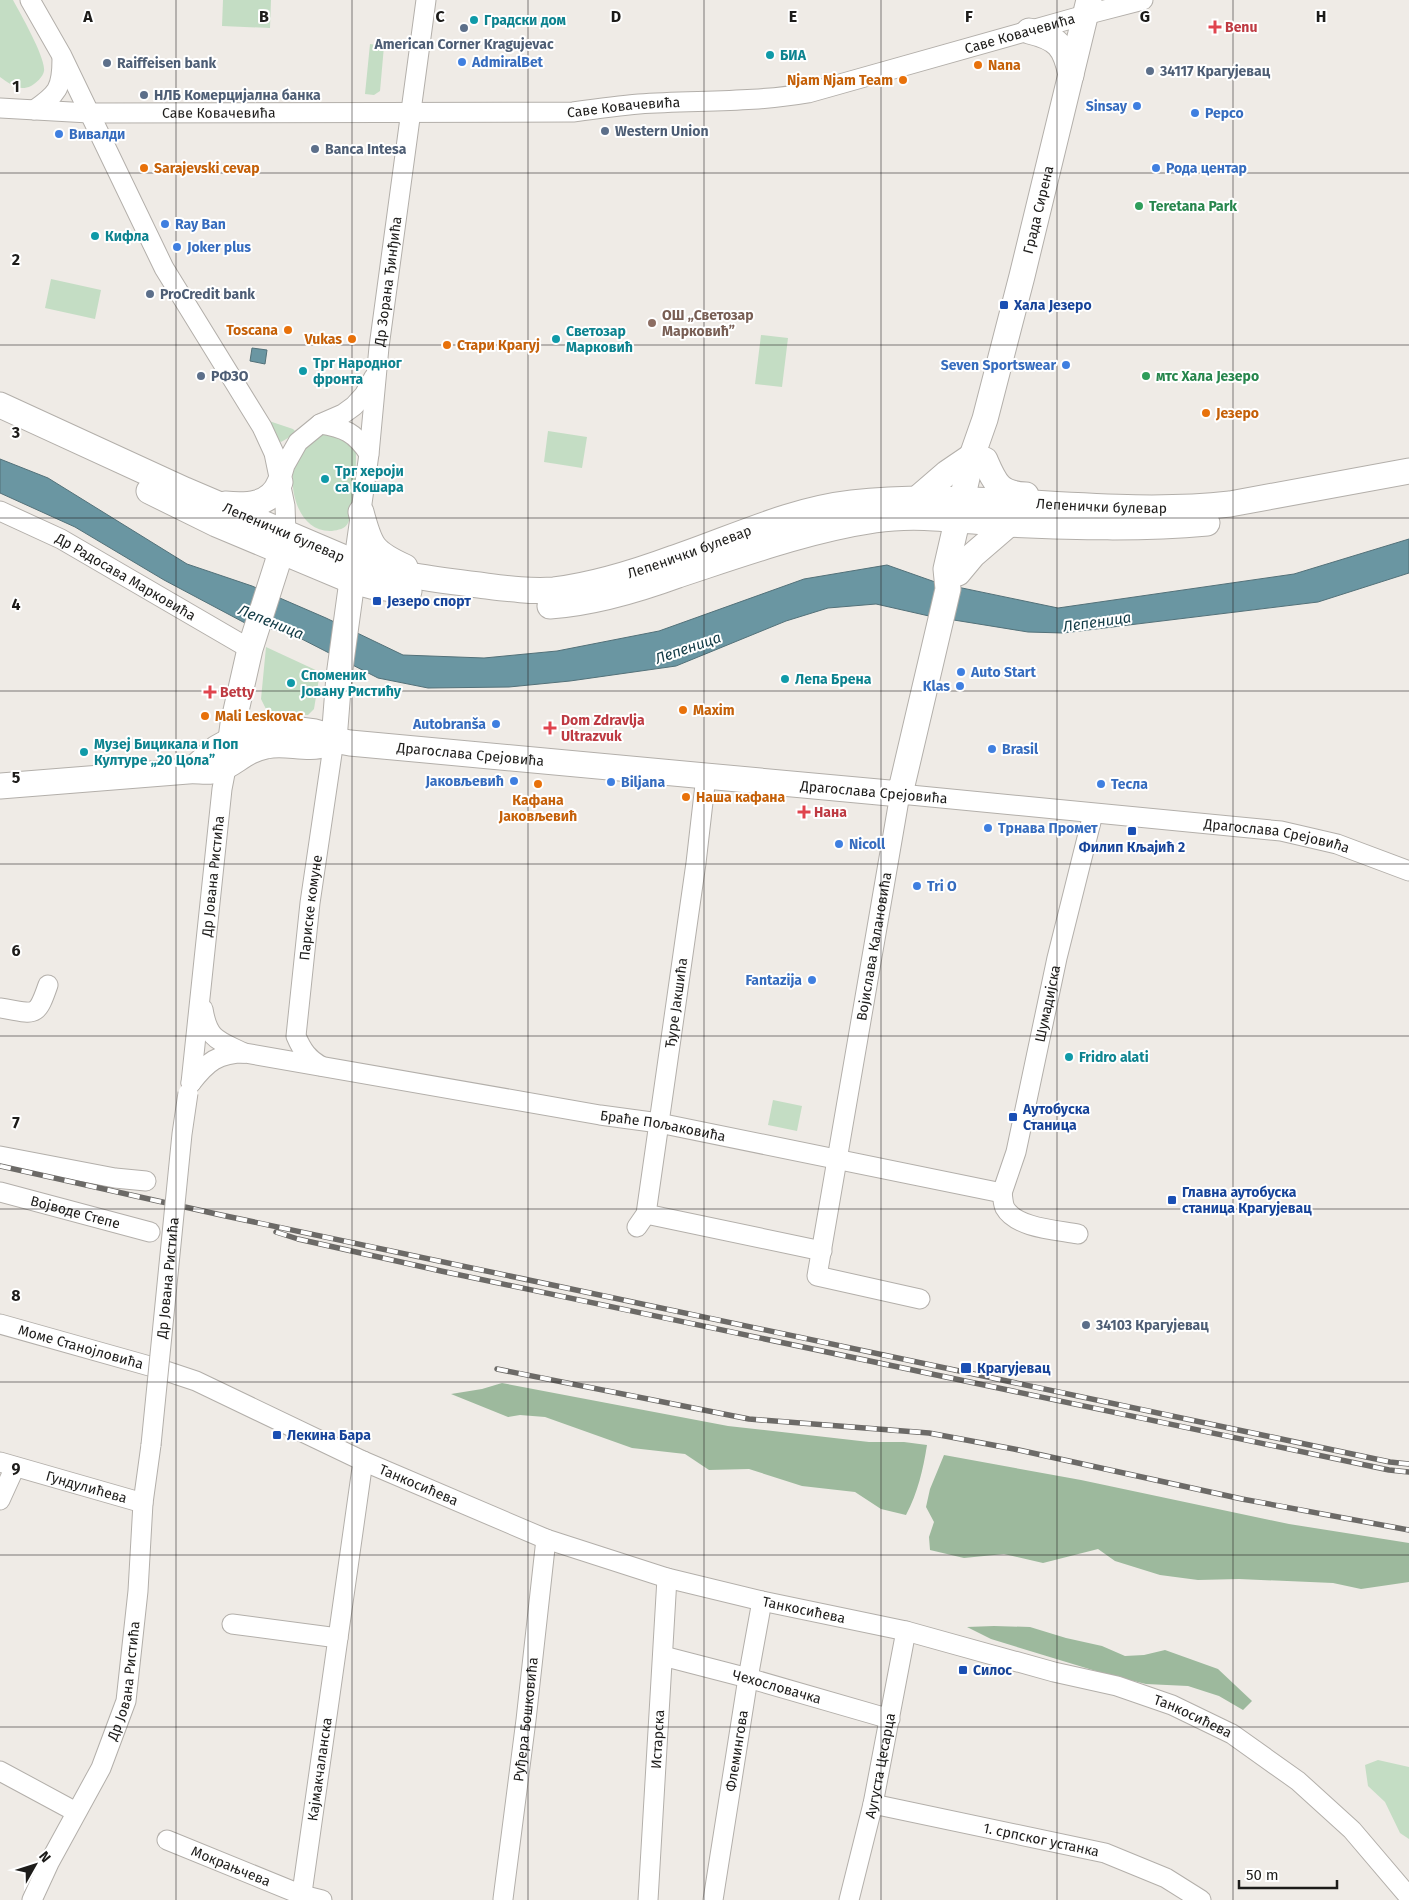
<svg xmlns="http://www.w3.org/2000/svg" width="1409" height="1900" font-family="'Fira Sans',sans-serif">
<rect width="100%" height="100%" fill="#efebe6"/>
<path fill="#c4ddc4" d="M0 0H13C20 13 46 58 44 71 43 77 36 83 31 86 19 92 10 84 0 77Z
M223 0H271L270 28 222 26Z
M370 44 384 46 380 91 374 95 365 94Z
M51 279 101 290 95 319 45 308Z
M761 335 788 338 782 387 755 384Z
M269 421 293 429 295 431 288 438 281 442 276 437Z
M548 431 587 437 582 468 544 462Z
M315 433 342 434 356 451C356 468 356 509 348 523 345 529 338 530 332 531 298 533 287 487 295 461 298 452 309 441 315 433Z
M266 647 320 672 314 709 308 715 271 713 266 709 261 699Z
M773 1100 802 1106 797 1131 768 1125Z
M1378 1760 1409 1767V1839L1400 1833 1385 1802 1368 1786 1365 1765Z"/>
<path fill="#9db99d" d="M502 1383 728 1426 869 1442H904L927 1445C923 1470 918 1492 906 1515L881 1509 855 1492 802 1486 749 1469 709 1470 685 1454 632 1448 545 1417 520 1415 508 1417 451 1394 482 1389Z
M944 1455 1081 1480 1289 1524 1409 1543V1582L1361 1589 1333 1583 1239 1579 1198 1580 1160 1575 1115 1561 1098 1549 1043 1563 1004 1554 964 1558 930 1550 929 1537 934 1522 926 1507 930 1489Z
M994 1626 1030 1627 1066 1638 1102 1646 1125 1656 1144 1655 1165 1650 1218 1669 1252 1701 1243 1710 1219 1696 1188 1686 1146 1684 1109 1675 991 1639 967 1627Z"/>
<path fill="#6a96a2" stroke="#537179" d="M252 348 267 350 265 364 250 361Z
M0 459 48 478 187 564 252 586 326 618 403 655 484 658 557 651 659 631 804 579 887 565 938 583 1058 608 1294 574 1409 539V573L1318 602 1063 633 1028 632 929 616 876 604 828 608 786 621 676 666 570 681 509 687 428 688 378 678 290 633 245 623 164 580 75 527 0 493Z"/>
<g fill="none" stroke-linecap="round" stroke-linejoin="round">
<g stroke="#b3afaa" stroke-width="21">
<g id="minor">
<path d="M30 0 62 56 164 268 262 427 274 453 285 506 286 533 283 543"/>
<path id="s1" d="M0 108 89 113 573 112C595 109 617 106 639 104 695 100 751 103 808 93L1085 15 1143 0"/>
<path d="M34 110C57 94 62 89 62 59"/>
<path d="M320 424C344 428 355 432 369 454"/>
<path d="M280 482 285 465 298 442 320 424 343 414 354 406 364 395 374 377"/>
<path id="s2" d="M0 511 61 539 250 649"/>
<path id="s3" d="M352 574 369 454 379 347 426 0"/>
<path d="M0 1008C35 1013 36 1020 48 985"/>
<path d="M203 1009C208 1040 218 1040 244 1053"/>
<path id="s4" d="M321 1066C308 1059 302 1050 296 1036L310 903 334 740"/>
<path id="s5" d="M191 1083C207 1062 218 1053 245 1053L600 1115 659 1123 1002 1193"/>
<path id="s6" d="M191 1083 222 789 228 758"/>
<path d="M0 1156 115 1178 146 1181"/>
<path id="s7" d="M0 1192 150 1232"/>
<path id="s8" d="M1002 1193 1016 1152 1057 958 1093 814"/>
<path d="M1002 1193C1003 1198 1003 1204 1005 1208 1016 1228 1057 1230 1078 1234"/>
<path d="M646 1214 822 1251"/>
<path id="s9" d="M637 1227 646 1214 696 863 706 776"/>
<path id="s10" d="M920 1299 817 1276 900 794 1281 831 1337 844 1409 871"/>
<path id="s11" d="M0 1324 160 1369 196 1381 363 1461 546 1539 667 1578 762 1601 906 1631 1054 1672 1117 1686 1172 1705 1232 1734 1298 1781 1352 1830 1409 1897"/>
<path id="s12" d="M0 1462 143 1503"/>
<path d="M0 1500 15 1467"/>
<path d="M232 1624 338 1638"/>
<path id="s13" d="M663 1656 748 1678 890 1719"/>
<path d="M0 1771 76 1812"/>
<path id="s14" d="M873 1804 1105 1853 1166 1878 1201 1900"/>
<path id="s15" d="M167 1840 302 1895 322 1900"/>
<path id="s16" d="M503 1899 526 1720 546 1539"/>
<path id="s17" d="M32 1900 49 1863 101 1768 126 1701 138 1591 143 1503 151 1445"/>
<path id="s18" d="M301 1900 363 1461"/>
<path id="s19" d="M648 1900 667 1578"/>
<path id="s20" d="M713 1900 748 1678 762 1601"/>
<path id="s21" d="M849 1900 873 1804 906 1631"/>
</g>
</g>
<g stroke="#b3afaa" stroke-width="27">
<g id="major">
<path d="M1029 31C1058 38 1065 46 1071 75"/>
<path id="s22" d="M0 405 185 490 361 565C400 575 439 580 479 585 503 588 529 592 554 590 595 585 636 572 674 558 733 538 790 510 852 503 978 489 1104 518 1230 504L1409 471"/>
<path d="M985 460C995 483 999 494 1026 495"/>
<path d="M149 491 216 524 352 581 371 586 409 591"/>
<path d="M918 498 947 473 972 456"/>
<path d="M225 504C246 506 271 506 280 482"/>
<path d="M361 512C370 546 372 552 405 567"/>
<path d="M958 573 973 555 1009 524"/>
<path d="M550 606C594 603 637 590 678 575 742 554 808 530 875 520 919 513 963 521 1007 524 1073 527 1142 529 1207 523"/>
<path d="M231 739 233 724 250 649 281 552"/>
<path d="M334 740 339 676 352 581"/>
<path id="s23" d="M192 770 217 748 253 728 277 727 315 732 326 735 334 740 350 743 900 794 948 589 946 569 972 456 985 419 1022 276 1089 0"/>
<path d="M0 786 188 771C198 770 208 773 218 770 236 763 245 750 266 746 286 741 306 751 327 744"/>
</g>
</g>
<use href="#minor" stroke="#fff" stroke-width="19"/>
<use href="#major" stroke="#fff" stroke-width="25"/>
<g stroke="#6c6a67" stroke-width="5.5">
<path id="rail" d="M0 1166 221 1215 1390 1462 1409 1464
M276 1232 298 1239 441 1271 1389 1470 1409 1472
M497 1369 749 1419 929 1433 1014 1449 1242 1499 1409 1530"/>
</g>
<use href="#rail" stroke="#fff" stroke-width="4" stroke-dasharray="11" stroke-linecap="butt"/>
<g stroke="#b3afaa" stroke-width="21" stroke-linecap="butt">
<g id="minor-bridge">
<path id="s24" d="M151 1445 182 1134 188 1093"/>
</g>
</g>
<use href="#minor-bridge" stroke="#fff" stroke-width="19"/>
</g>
<path fill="none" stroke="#1d1c1a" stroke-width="1" stroke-opacity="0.55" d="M176 0V1900M352 0V1900M528 0V1900M704 0V1900M881 0V1900M1057 0V1900M1233 0V1900M0 173H1409M0 345H1409M0 518H1409M0 691H1409M0 864H1409M0 1036H1409M0 1209H1409M0 1382H1409M0 1555H1409M0 1727H1409"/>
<g fill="#0f9aa8" stroke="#fff" stroke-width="2">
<circle cx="474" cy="20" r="5"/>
<circle cx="770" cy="55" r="5"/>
<circle cx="95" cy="236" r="5"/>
<circle cx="556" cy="339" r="5"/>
<circle cx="303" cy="371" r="5"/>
<circle cx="325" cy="479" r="5"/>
<circle cx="785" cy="679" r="5"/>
<circle cx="291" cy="683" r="5"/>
<circle cx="84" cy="752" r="5"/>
<circle cx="1069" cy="1057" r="5"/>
</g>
<g fill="#e0444e" stroke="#fff" stroke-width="2">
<path d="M1212.5 19.5h5v5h5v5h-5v5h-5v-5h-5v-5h5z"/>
<path d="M207.5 684.5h5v5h5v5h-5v5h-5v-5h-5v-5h5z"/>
<path d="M547.5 720.5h5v5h5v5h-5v5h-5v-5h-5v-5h5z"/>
<path d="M801.5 804.5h5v5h5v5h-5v5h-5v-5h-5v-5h5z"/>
</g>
<g fill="#5c6f8a" stroke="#fff" stroke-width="2">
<circle cx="464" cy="28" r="5"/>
<circle cx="107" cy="63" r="5"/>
<circle cx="1150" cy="71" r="5"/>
<circle cx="144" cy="95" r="5"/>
<circle cx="605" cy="131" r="5"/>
<circle cx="315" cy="149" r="5"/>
<circle cx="150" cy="294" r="5"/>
<circle cx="201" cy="376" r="5"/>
<circle cx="1086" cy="1325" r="5"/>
</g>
<g fill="#3f7fe0" stroke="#fff" stroke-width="2">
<circle cx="462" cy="62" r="5"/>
<circle cx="1137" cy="106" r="5"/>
<circle cx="1195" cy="113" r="5"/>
<circle cx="59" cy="134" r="5"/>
<circle cx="1156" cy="168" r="5"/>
<circle cx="165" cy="224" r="5"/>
<circle cx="177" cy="247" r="5"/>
<circle cx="1066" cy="365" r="5"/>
<circle cx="961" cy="672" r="5"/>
<circle cx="960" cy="686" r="5"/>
<circle cx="496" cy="724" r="5"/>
<circle cx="992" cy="749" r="5"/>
<circle cx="514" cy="781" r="5"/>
<circle cx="611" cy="782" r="5"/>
<circle cx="1101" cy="784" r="5"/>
<circle cx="988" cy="828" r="5"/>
<circle cx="839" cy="844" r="5"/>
<circle cx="917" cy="886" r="5"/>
<circle cx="812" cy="980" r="5"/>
</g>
<g fill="#e8710a" stroke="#fff" stroke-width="2">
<circle cx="978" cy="65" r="5"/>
<circle cx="903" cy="80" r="5"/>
<circle cx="144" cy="168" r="5"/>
<circle cx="288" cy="330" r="5"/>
<circle cx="352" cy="339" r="5"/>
<circle cx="447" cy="345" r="5"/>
<circle cx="1206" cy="413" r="5"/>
<circle cx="683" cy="710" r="5"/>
<circle cx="205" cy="716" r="5"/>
<circle cx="538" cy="784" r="5"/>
<circle cx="686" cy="797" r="5"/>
</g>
<g fill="#2e9e5b" stroke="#fff" stroke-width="2">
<circle cx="1139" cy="206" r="5"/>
<circle cx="1146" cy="376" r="5"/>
</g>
<g fill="#1a4fb4" stroke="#fff" stroke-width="2">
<rect x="999" y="300" width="10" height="10" rx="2.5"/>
<rect x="372" y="596" width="10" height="10" rx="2.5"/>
<rect x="1127" y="826" width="10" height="10" rx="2.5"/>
<rect x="1008" y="1112" width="10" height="10" rx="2.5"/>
<rect x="1167" y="1195" width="10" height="10" rx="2.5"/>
<rect x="960" y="1362" width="12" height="12" rx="2.5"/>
<rect x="272" y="1430" width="10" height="10" rx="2.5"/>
<rect x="958" y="1665" width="10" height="10" rx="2.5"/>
</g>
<circle fill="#8d6e63" stroke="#fff" stroke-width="2" cx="652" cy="323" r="5"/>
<g text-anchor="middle" stroke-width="4" stroke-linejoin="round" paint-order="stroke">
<g font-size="14" font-weight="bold" fill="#0d838f" stroke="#fff" text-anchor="start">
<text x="484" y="25">Градски дом</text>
<text x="780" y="60">БИА</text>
<text x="105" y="241">Кифла</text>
<text x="566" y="336">Светозар<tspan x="566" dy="16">Марковић</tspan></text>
<text x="313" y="368">Трг Народног<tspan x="313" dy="16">фронта</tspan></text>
<text x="335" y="476">Трг хероји<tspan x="335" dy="16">са Кошара</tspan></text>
<text x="301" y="680">Споменик<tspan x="301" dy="16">Јовану Ристићу</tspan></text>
<text x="795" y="684">Лепа Брена</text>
<text x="94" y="749">Музеј Бицикала и Поп<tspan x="94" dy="16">Културе „20 Цола”</tspan></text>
<text x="1079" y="1062">Fridro alati</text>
</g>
<g font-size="14" font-weight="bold" fill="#be3a42" stroke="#fff" text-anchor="start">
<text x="1225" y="32">Benu</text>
<text x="220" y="697">Betty</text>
<text x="561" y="725">Dom Zdravlja<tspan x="561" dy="16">Ultrazvuk</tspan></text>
<text x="814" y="817">Нана</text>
</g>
<g font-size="14" fill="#1d1c1a" stroke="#fff">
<text dy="5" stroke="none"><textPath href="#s1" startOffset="1029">Саве Ковачевића</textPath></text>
<text dy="5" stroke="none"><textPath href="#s1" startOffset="624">Саве Ковачевића</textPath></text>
<text dy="5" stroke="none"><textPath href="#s1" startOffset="219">Саве Ковачевића</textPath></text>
<text dy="5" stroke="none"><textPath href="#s23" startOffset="1328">Града Сирена</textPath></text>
<text dy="5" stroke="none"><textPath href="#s3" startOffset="295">Др Зорана Ђинђића</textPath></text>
<text dy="5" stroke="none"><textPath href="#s22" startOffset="1151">Лепенички булевар</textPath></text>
<text dy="5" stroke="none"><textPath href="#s22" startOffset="311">Лепенички булевар</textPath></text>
<text dy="5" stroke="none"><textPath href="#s22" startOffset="731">Лепенички булевар</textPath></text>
<text dy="5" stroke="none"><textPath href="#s2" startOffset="142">Др Радосава Марковића</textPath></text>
<text dy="5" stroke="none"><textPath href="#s23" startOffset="295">Драгослава Срејовића</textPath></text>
<text transform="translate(874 792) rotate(5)" y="5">Драгослава Срејовића</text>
<text dy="5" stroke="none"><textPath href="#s10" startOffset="974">Драгослава Срејовића</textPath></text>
<text dy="5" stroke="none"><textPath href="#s6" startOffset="208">Др Јована Ристића</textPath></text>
<text dy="5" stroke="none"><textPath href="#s4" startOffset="169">Париске комуне</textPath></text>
<text dy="5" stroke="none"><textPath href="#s10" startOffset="440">Војислава Калановића</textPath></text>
<text dy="5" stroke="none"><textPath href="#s9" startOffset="229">Ђуре Јакшића</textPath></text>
<text dy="5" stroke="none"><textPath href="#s8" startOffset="195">Шумадијска</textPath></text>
<text dy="5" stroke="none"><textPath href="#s5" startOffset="489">Браће Пољаковића</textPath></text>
<text dy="5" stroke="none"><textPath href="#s7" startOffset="78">Војводе Степе</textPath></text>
<text dy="5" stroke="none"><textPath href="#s24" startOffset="168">Др Јована Ристића</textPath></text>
<text dy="5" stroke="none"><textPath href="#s11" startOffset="84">Моме Станојловића</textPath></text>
<text dy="5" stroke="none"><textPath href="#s11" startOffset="450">Танкосићева</textPath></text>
<text dy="5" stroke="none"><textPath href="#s12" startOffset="90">Гундулићева</textPath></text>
<text dy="5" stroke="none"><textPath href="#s11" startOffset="856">Танкосићева</textPath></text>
<text dy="5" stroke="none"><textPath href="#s17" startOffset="240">Др Јована Ристића</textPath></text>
<text dy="5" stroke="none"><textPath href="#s13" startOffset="118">Чехословачка</textPath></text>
<text dy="5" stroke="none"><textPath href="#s11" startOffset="1260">Танкосићева</textPath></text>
<text dy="5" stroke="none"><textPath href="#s16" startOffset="181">Руђера Бошковића</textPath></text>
<text dy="5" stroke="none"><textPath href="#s19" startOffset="161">Истарска</textPath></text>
<text dy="5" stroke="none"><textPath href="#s20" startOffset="151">Флемингова</textPath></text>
<text dy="5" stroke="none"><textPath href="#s21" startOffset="138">Аугуста Цесарца</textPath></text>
<text dy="5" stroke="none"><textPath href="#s18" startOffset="132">Кајмакчаланска</textPath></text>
<text dy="5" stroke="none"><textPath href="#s14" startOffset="172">1. српског устанка</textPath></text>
<text dy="5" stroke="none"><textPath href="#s15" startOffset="69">Мокрањчева</textPath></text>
</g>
<g font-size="14" font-weight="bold" fill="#4e5e75" stroke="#fff" text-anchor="start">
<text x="464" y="49" text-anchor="middle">American Corner Kragujevac</text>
<text x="117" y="68">Raiffeisen bank</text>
<text x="1160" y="76">34117 Крагујевац</text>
<text x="154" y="100">НЛБ Комерцијална банка</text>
<text x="615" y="136">Western Union</text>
<text x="325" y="154">Banca Intesa</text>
<text x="160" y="299">ProCredit bank</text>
<text x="211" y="381">РФЗО</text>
<text x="1096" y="1330">34103 Крагујевац</text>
</g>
<g font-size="14" font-weight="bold" fill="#366cbe" stroke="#fff" text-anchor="start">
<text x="472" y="67">AdmiralBet</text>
<text x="1127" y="111" text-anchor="end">Sinsay</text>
<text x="1205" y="118">Pepco</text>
<text x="69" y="139">Вивалди</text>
<text x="1166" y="173">Рода центар</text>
<text x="175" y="229">Ray Ban</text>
<text x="187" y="252">Joker plus</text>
<text x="1056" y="370" text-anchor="end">Seven Sportswear</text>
<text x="971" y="677">Auto Start</text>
<text x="950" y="691" text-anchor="end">Klas</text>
<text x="486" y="729" text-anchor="end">Autobranša</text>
<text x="1002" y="754">Brasil</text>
<text x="504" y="786" text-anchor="end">Јаковљевић</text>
<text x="621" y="787">Biljana</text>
<text x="1111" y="789">Тесла</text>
<text x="998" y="833">Трнава Промет</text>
<text x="849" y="849">Nicoll</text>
<text x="927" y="891">Tri O</text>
<text x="802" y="985" text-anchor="end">Fantazija</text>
</g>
<g font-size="14" font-weight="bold" fill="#c56008" stroke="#fff" text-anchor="start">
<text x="988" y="70">Nana</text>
<text x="893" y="85" text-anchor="end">Njam Njam Team</text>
<text x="154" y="173">Sarajevski cevap</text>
<text x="278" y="335" text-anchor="end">Toscana</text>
<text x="342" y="344" text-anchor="end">Vukas</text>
<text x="457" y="350">Стари Крагуј</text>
<text x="1216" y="418">Језеро</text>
<text x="693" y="715">Maxim</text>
<text x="215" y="721">Mali Leskovac</text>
<text x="696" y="802">Наша кафана</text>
<text x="538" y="805" text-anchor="middle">Кафана<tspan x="538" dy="16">Јаковљевић</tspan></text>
</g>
<g font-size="14" font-weight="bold" fill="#27864d" stroke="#fff" text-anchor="start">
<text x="1149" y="211">Teretana Park</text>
<text x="1156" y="381">мтс Хала Језеро</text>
</g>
<g font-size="14" font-weight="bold" fill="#164399" stroke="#fff" text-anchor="start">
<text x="1014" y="310">Хала Језеро</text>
<text x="387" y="606">Језеро спорт</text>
<text x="1132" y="852" text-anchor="middle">Филип Кљајић 2</text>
<text x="1023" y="1114">Аутобуска<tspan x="1023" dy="16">Станица</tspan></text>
<text x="1182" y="1197">Главна аутобуска<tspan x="1182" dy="16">станица Крагујевац</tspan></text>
<text x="977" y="1373">Крагујевац</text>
<text x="287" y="1440">Лекина Бара</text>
<text x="973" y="1675">Силос</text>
</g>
<g font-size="14" font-weight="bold" fill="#785e54" stroke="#fff" text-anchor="start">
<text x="662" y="320">ОШ „Светозар<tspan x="662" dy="16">Марковић”</tspan></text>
</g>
<g font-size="15" font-style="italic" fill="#113a45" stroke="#fff">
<text transform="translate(271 622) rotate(22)" y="5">Лепеница</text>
<text transform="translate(1097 622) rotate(-8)" y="5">Лепеница</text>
<text transform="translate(688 648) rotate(-19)" y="5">Лепеница</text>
</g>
</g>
<g font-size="16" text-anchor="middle" font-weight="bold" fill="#1d1c1a" stroke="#fff" stroke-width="4" stroke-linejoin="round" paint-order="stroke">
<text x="88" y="22">A</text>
<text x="264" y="22">B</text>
<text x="440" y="22">C</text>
<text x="616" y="22">D</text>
<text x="793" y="22">E</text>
<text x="969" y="22">F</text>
<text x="1145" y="22">G</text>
<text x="1321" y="22">H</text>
<text x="16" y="92">1</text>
<text x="16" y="265">2</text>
<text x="16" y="438">3</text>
<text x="16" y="610">4</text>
<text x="16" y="783">5</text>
<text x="16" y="956">6</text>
<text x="16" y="1128">7</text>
<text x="16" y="1301">8</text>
<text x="16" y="1474">9</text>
</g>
<g transform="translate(35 1865) rotate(51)" stroke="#ffffff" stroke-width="4" paint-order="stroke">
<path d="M0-4L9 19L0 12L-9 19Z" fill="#1d1c1a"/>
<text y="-8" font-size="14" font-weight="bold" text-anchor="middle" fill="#1d1c1a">N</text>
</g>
<path d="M1239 1880v8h98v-8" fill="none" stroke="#1d1c1a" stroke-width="2.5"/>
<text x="1246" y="1880" font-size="15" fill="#1d1c1a" stroke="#ffffff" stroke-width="4" paint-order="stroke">50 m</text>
</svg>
